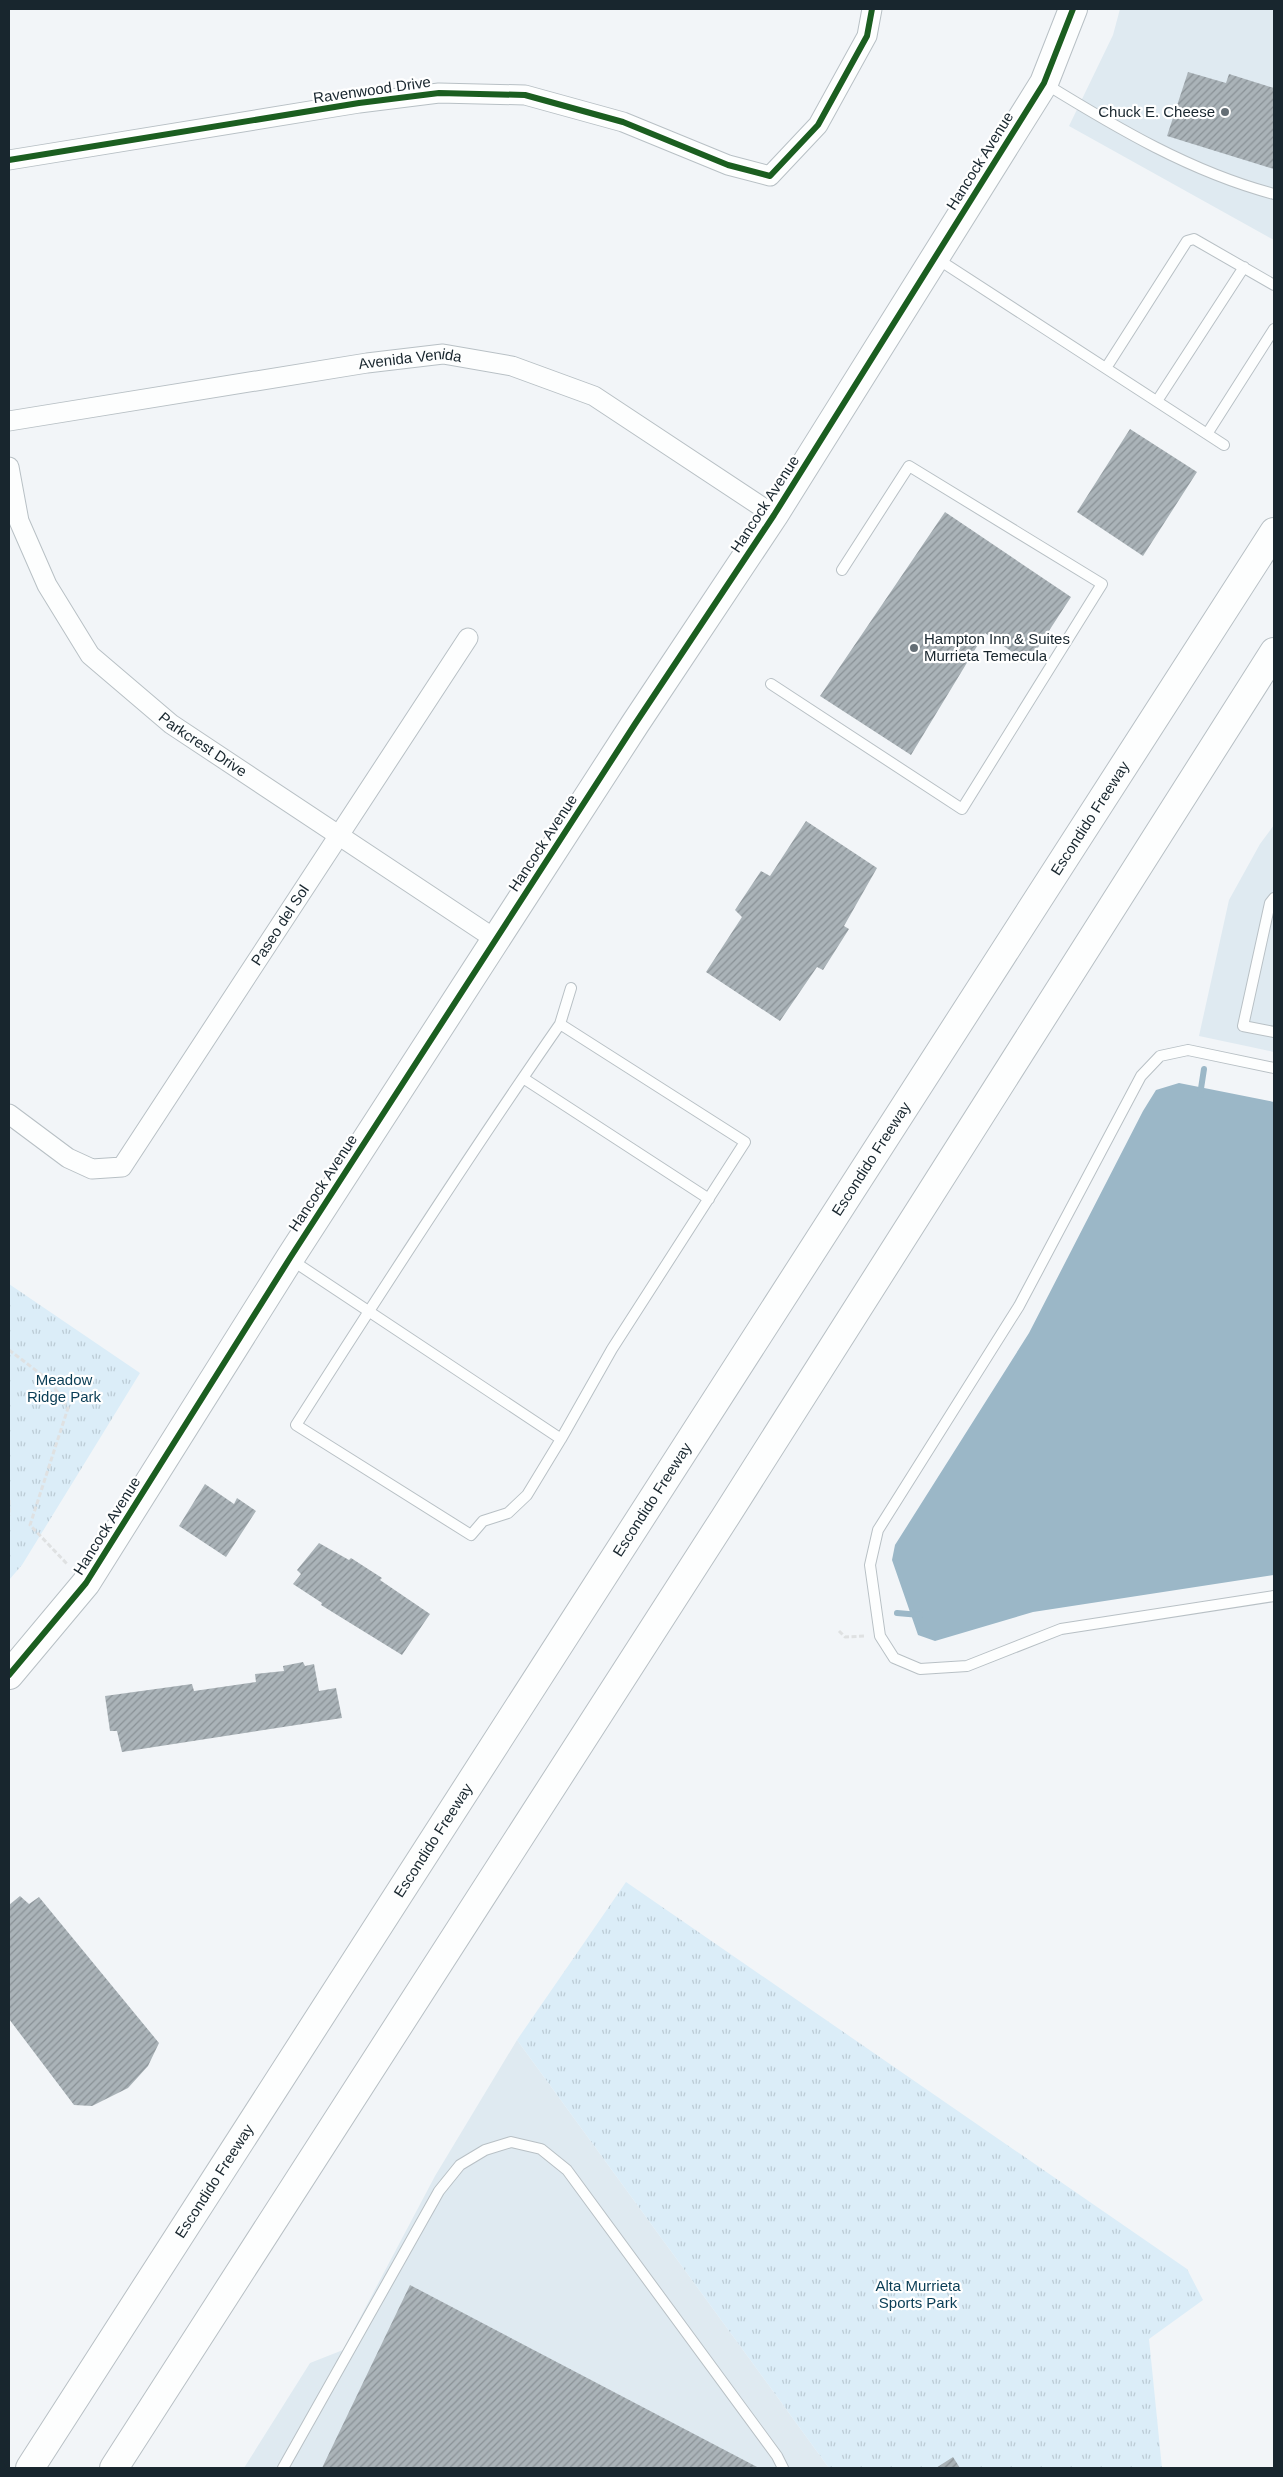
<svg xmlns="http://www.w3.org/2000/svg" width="1283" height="2477" font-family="Arial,sans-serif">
<defs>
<pattern id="park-tufts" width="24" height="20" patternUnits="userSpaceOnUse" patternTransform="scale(1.25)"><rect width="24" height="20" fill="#dbedf8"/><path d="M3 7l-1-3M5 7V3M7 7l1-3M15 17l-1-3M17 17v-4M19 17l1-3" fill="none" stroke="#bbcbd5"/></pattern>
<pattern id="building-hatch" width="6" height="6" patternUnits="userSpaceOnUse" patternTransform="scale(1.25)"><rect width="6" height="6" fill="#aab3b8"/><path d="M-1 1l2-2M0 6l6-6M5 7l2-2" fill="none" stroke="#899196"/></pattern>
</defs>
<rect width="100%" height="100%" fill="#f2f5f8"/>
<path fill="#dfeaf1" d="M1120 9H1274V240L1069 126 1113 35Z
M1274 825V1052L1199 1036 1229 900 1260 844Z
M517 2040 829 2468H244L310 2363 343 2350 435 2176Z"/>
<path fill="url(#park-tufts)" d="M9 1284 140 1373 22 1565 9 1580Z
M626 1882 1187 2269 1203 2300 1149 2339 1162 2468H829L517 2040Z"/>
<path fill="#9bb7c7" d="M1179 1083 1274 1102V1575L1033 1612 935 1641 918 1635 892 1560 895 1545 1029 1333 1143 1111 1156 1090Z"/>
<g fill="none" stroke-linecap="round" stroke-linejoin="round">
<path stroke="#9bb7c7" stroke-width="6" d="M1200 1095 1204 1069
M897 1613 920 1615"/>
</g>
<path fill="url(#building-hatch)" d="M1188 72 1226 83 1229 74 1274 88V169L1167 136Z
M1130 429 1197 472 1143 556 1077 512Z
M945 512 1071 597 1028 663 985 633 911 755 820 696Z
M806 821 877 868 844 926 849 929 823 970 817 967 780 1021 706 972 742 917 735 910 761 871 770 876Z
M205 1484 234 1504 237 1498 256 1511 226 1557 179 1526Z
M319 1543 349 1560 351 1558 382 1578 380 1580 430 1614 402 1655 321 1605 322 1603 293 1584 301 1574 297 1570Z
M303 1662 305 1666 314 1664 319 1691 336 1688 342 1718 122 1752 117 1731H110L105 1696 192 1684 194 1691 256 1682 255 1674 284 1671 283 1666Z
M20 1896 29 1904 39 1897 159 2043 148 2066 128 2088 92 2106 74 2105 9 2019V1905Z
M410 2285 759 2468H322Z
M953 2457 960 2468H936Z"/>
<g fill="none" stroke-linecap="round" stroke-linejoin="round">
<g stroke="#b8c0c5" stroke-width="12">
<path id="service" d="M1044 83C1117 128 1191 172 1274 194
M936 258 1224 445
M1106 368 1187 241 1194 239 1274 285
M1157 401 1244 267
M1207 434 1274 329
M771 684 962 809 1102 584 909 466 842 570
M1274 898 1270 903 1243 1026 1274 1032
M560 1024 571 988
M1274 1068 1188 1050 1160 1056 1141 1076 1019 1306 878 1530 870 1565 880 1636 894 1658 920 1669 967 1666 1061 1629 1274 1596
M523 1078 709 1199
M290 1259 561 1439 612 1349 745 1142 560 1024C469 1155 382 1290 296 1425L471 1535 483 1521 508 1513 527 1495 561 1439
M283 2468 439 2191 460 2165 485 2150 511 2142 541 2149 567 2170 777 2456 783 2468"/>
</g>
<g stroke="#b8c0c5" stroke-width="21">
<g id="minor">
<path d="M9 160 359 103 439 93 525 95 623 122 728 165 770 176 818 125 867 36 872 9"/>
<path id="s1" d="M9 421 367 363 443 354 512 366 594 396 774 515"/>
<path id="s2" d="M9 467 19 521 47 585 90 655 171 724 495 939"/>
<path id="s3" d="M9 1114 68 1158 92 1169 122 1167 468 638"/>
</g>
</g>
<g stroke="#b8c0c5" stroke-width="30">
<path id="secondary" d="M9 1675 86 1583 290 1258 635 724 774 515 1044 83 1073 9"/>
</g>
<g stroke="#b8c0c5" stroke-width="30">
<g id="motorway">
<path id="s4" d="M30 2468 1274 532"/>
<path d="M114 2468 724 1519 1274 652"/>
</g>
</g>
<path stroke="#dfe1e2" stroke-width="3" stroke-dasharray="5 2.5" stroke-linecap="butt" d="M9 1350 50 1381 68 1408 30 1525 68 1565
M9 1500V1516
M839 1631 845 1637 864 1636"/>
<use href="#service" stroke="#fdfefe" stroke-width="10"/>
<use href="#minor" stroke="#fdfefe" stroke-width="19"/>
<use href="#secondary" stroke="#fdfefe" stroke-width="28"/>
<use href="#motorway" stroke="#fdfefe" stroke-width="28"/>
<g stroke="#fff" stroke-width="9">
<path id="cycleway" d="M9 160 359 103 439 93 525 95 623 122 728 165 770 176 818 125 867 36 872 9
M9 1675 86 1583 290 1258 635 724 774 515 1044 83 1073 9"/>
</g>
<use href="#cycleway" stroke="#1b5e20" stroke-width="6"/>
</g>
<g fill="#646e75" stroke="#fff" stroke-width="2">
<circle cx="1225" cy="112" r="5"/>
<circle cx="914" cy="648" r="5"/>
</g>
<g text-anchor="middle" stroke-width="4.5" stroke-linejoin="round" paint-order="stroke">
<g font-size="15" fill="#18262e" stroke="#fff">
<text transform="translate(372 90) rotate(-8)" y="5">Ravenwood Drive</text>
<text transform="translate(980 161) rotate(-58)" y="5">Hancock Avenue</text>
<text dy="5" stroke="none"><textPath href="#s1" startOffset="406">Avenida Venida</textPath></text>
<text transform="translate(765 504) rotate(-57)" y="5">Hancock Avenue</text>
<text dy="5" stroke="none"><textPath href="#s2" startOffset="351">Parkcrest Drive</textPath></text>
<text dy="5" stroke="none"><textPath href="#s4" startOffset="1961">Escondido Freeway</textPath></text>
<text transform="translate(543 843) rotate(-57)" y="5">Hancock Avenue</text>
<text dy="5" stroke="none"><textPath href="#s3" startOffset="419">Paseo del Sol</textPath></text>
<text dy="5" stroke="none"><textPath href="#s4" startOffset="1556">Escondido Freeway</textPath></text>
<text transform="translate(323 1183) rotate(-57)" y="5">Hancock Avenue</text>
<text dy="5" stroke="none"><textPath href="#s4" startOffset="1151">Escondido Freeway</textPath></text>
<text transform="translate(107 1526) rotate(-58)" y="5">Hancock Avenue</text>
<text dy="5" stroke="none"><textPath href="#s4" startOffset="746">Escondido Freeway</textPath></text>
<text dy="5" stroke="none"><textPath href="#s4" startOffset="341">Escondido Freeway</textPath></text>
</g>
<g font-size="15" fill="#18262e" stroke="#fff" text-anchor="end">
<text x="1215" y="117">Chuck E. Cheese</text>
<text x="924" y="644" text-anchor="start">Hampton Inn &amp; Suites<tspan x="924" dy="17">Murrieta Temecula</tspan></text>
</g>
<g font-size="15" fill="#093d55" stroke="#fff">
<text x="64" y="1385">Meadow<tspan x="64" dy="17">Ridge Park</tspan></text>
<text x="918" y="2291">Alta Murrieta<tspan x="918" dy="17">Sports Park</tspan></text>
</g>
</g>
<rect width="1283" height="2477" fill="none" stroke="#18262e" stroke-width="20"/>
</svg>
